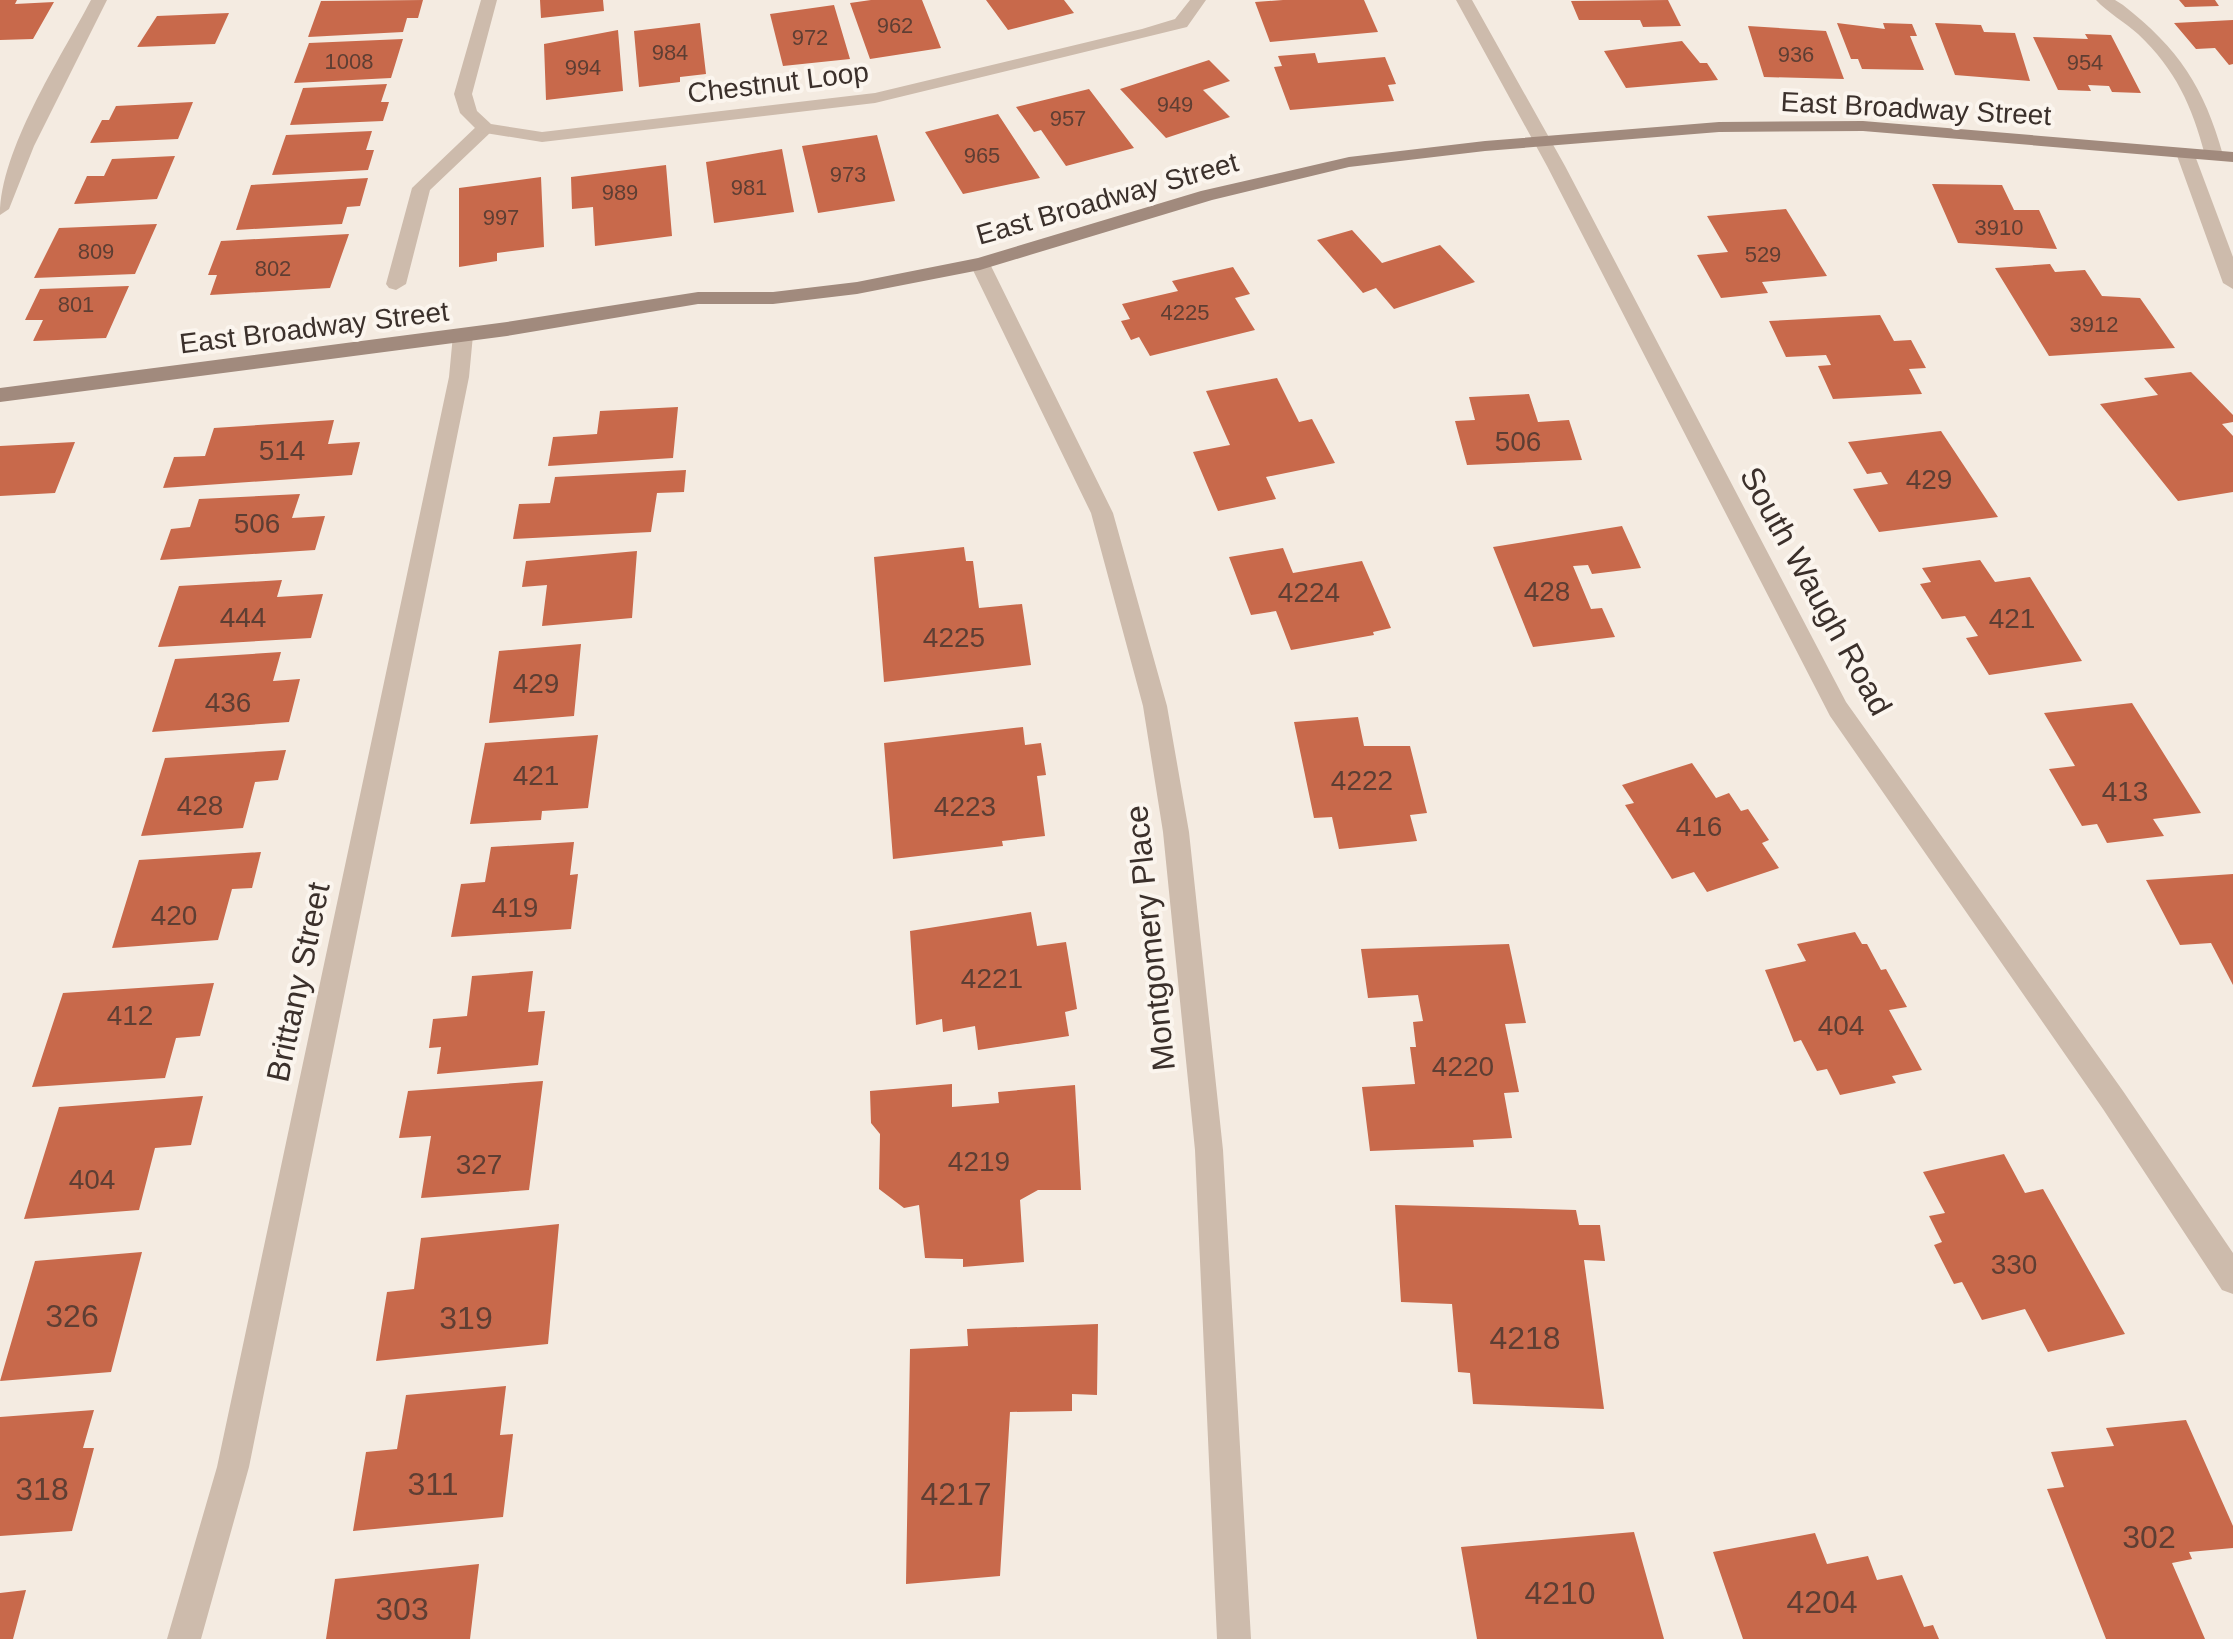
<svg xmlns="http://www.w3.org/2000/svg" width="2233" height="1639" font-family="Helvetica,sans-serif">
<rect width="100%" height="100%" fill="#f4ebe1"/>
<path fill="#c8694b" d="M0 0H17L15 4 54 2 33 39 0 40Z
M423 0 418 18H407L403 32 308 37 321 1Z
M540 0H603L604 11 541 18Z
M871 0H922L941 48 870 59 850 3Z
M986 0H1064L1074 13 1008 30Z
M1283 0H1364L1378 32 1270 42 1255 2Z
M1668 0 1681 26 1643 27 1640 20H1579L1571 1Z
M2179 0H2215L2219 6 2185 7Z
M834 5 850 59 783 66 770 14Z
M229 13 215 44 137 47 157 16Z
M2233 20V64L2229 65 2215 48 2196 49 2174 23Z
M700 23 706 74 680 77V82L639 87 634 31Z
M1837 23 1885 29 1883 23 1912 24 1917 36H1910L1924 70 1862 69 1858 59H1851Z
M1935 23 1981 25 1984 32 2015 33 2030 81 1955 75Z
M1748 26 1826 31 1844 79 1764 77Z
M618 30 623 91 546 100 544 44Z
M2085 34 2111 35 2141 93 2112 92 2109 86 2088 85 2091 91 2058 90 2033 37 2088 39Z
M403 39 391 78 294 83 309 43Z
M1682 41 1700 63H1707L1718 80 1626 88 1604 51Z
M1315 53 1318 63 1385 57 1396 84 1388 85 1394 101 1290 110 1274 67 1282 66 1278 56Z
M1209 60 1230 81 1203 90 1230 117 1166 138 1120 89Z
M387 84 381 102H389L383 121 290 125 303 88Z
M1089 89 1134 148 1066 166 1041 130 1034 132 1016 107Z
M193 102 178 139 90 143 102 120H109L116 106Z
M998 114 1040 178 963 194 925 132Z
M372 131 366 150H374L368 170 272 175 286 135Z
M877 135 895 201 818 213 802 146Z
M782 149 794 212 714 223 706 162Z
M175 156 157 199 74 204 87 176H104L112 159Z
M666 165 672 236 595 246 593 207 572 209 571 177Z
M541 177 544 247 497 253V261L459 267V188Z
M368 178 360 206 347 207 342 224 236 230 251 185Z
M1932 184 2002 185 2014 210H2039L2057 249 1958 243Z
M1786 209 1827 276 1762 282 1768 293 1721 298 1697 255 1728 252 1707 216Z
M157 224 135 274 34 278 59 228Z
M1352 230 1382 263 1440 245 1475 282 1394 309 1376 288 1363 293 1317 240Z
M349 234 330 288 210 295 217 275H208L221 241Z
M2050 264 2055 272 2085 270 2102 296 2140 298 2175 348 2049 356 1995 268Z
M1233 267 1250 294 1235 298 1255 330 1150 356 1139 337 1131 340 1121 321 1130 319 1122 304 1178 291 1172 281Z
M129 286 106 338 33 341 43 320H25L40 289Z
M1880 315 1894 341 1911 340 1926 368 1909 369 1922 394 1833 399 1818 366 1831 365 1826 355 1786 357 1769 321Z
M2191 372 2233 415V422L2222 424 2233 436V492L2178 501 2100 404 2158 395 2144 378Z
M1277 378 1299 422 1312 419 1335 463 1266 477 1276 499 1218 511 1193 452 1230 445 1206 391Z
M1529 394 1538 422 1569 420 1582 460 1467 465 1455 421 1475 420 1469 397Z
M678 407 673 458 548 466 553 437 597 434 600 411Z
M334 420 328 444 360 442 352 475 163 488 174 457 205 456 214 428Z
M1941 431 1998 517 1879 532 1853 489 1888 484 1881 472 1867 474 1848 442Z
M75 442 55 493 0 496V446Z
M686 470 684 492 657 493 651 532 513 539 519 504 550 503 555 477Z
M300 494 292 518 325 516 315 550 160 560 171 529 190 527 199 499Z
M1622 526 1641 568 1592 574 1588 565 1573 566 1591 609 1602 608 1615 637 1533 647 1493 547Z
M964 547 966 561H973L979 608 1022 604 1031 665 884 682 874 557Z
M1283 548 1293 573 1362 561 1391 628 1373 632 1374 635 1291 650 1276 611 1251 615 1229 557Z
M637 551 632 618 542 626 547 585 522 587 526 561Z
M1980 560 1995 582 2030 577 2082 661 1989 675 1966 638 1978 636 1965 616 1942 619 1920 584 1931 582 1922 568Z
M282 580 277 597 323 594 311 638 158 647 179 586Z
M581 644 574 716 489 723 499 651Z
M281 652 273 681 300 679 289 722 152 732 175 659Z
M2132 703 2201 813 2153 819 2164 836 2107 843 2097 824 2082 826 2049 769 2075 766 2044 713Z
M1358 717 1364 746H1410L1427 813 1410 815 1417 841 1339 849 1332 817 1314 818 1294 722Z
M1023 727 1025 745 1041 743 1046 775 1037 776 1045 836 1002 841 1003 846 893 859 884 743Z
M598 735 588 808 542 811 541 820 470 824 485 743Z
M286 750 278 780 255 782 243 828 141 836 165 758Z
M1692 763 1716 798 1729 793 1741 811 1748 809 1769 840 1762 843 1779 868 1707 892 1694 872 1672 879 1625 805 1634 803 1622 785Z
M574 842 570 875 578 874 571 929 451 937 461 884 485 882 491 847Z
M261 852 252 888 232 889 218 940 112 948 139 860Z
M2233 874V985L2211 943 2180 945 2146 880Z
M1031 912 1037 946 1066 942 1077 1009 1065 1012 1069 1036 978 1050 975 1026 943 1032 942 1019 916 1025 910 931Z
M1855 932 1862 944H1867L1881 970 1886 969 1907 1007 1889 1010 1922 1070 1892 1076 1896 1083 1840 1095 1827 1069 1817 1071 1801 1040 1794 1042 1765 970 1806 961 1797 944Z
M1509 944 1526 1023 1505 1024 1519 1092 1504 1093 1512 1138 1473 1140 1474 1147 1370 1151 1362 1087 1415 1084 1410 1047H1416L1413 1022 1423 1021 1418 995 1368 998 1361 949Z
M533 971 528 1012 545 1011 538 1065 437 1074 441 1047 429 1048 433 1019 467 1016 472 976Z
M214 983 200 1036 176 1038 165 1078 32 1087 63 993Z
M543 1081 529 1190 421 1198 431 1136 399 1138 408 1091Z
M952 1084V1107L999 1103 998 1092 1075 1085 1081 1190H1038L1020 1200 1024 1262 963 1267V1259L925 1258 919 1205 904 1208 879 1189 880 1134 871 1123 870 1091Z
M203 1096 191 1145 155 1148 139 1210 24 1219 59 1107Z
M2004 1154 2025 1193 2043 1189 2125 1334 2048 1352 2025 1309 1982 1320 1962 1282 1954 1284 1934 1245 1942 1242 1929 1216 1945 1213 1923 1172Z
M1395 1205 1576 1210 1579 1225H1600L1605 1261 1584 1260 1604 1409 1473 1404 1470 1373 1458 1372 1452 1304 1401 1302Z
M559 1224 548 1344 376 1361 387 1292 414 1289 421 1238Z
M142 1252 111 1372 0 1381 35 1261Z
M1098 1324 1097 1395 1072 1394V1411L1010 1412 1000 1576 906 1584 910 1349 968 1346 967 1329Z
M506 1386 500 1435 513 1434 503 1517 353 1531 366 1452 397 1449 406 1395Z
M94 1410 83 1448H94L72 1531 0 1536V1417Z
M2186 1420 2233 1526V1548L2189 1552 2192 1559 2172 1563 2205 1639H2106L2047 1489 2064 1487 2051 1452 2114 1446 2106 1428Z
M1634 1532 1664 1639H1477L1461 1547Z
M1815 1533 1827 1564 1868 1556 1877 1580 1902 1575 1924 1627 1933 1625 1939 1639H1743L1713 1552Z
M479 1564 470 1639H326L335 1579Z
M26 1590 13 1639H0V1593Z"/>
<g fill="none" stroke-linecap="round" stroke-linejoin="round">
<path fill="#cdbbac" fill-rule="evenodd" d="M2096 0H2115L2123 5C2179 49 2204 87 2223 155L2220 159H2208L2205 155C2192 106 2176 70 2138 34 2125 22 2108 13 2096 0Z
M485 123 494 128 491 132 430 190 406 284 396 290 389 288 386 284 412 188 479 124Z"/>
<path fill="#cdbbac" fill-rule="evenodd" d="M91 0H107L34 146 9 209 0 215C0 150 60 59 91 0Z
M481 0H497L472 94 477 111 491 124 542 132 875 93 1142 29 1175 19 1190 0H1206L1187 27 875 103 542 142 479 132 460 113 454 94Z
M1456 0H1472L1565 166 1846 702 2123 1091 2233 1253V1294L2222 1290 2103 1109 1830 716 1547 166Z
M2185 148 2194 153 2233 257V289L2223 283 2176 153Z
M980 258 990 264 1113 513 1167 706 1189 832 1223 1150 1251 1639H1217L1195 1150 1163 832 1143 706 1091 513 970 264Z
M463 328 473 335 469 377 249 1467 201 1639H167L217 1467 449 377 453 335Z"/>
<path fill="#a18a7d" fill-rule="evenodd" d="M1863 121 2233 152V162L1863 131 1719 132 1485 151 1349 167 1212 200 980 270 857 294 773 304H698L507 336 0 402V388L507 322 698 292H773L857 282 978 258 1201 191 1349 157 1485 141 1719 122Z"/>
</g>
<g text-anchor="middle" stroke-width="8" stroke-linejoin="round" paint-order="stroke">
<g font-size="22" fill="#5e3e33">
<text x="895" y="33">962</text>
<text x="810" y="45">972</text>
<text x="670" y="60">984</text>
<text x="1796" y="62">936</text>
<text x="349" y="69">1008</text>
<text x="2085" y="70">954</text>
<text x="583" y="75">994</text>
<text x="1175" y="112">949</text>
<text x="1068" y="126">957</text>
<text x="982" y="163">965</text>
<text x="848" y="182">973</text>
<text x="749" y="195">981</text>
<text x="620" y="200">989</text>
<text x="501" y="225">997</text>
<text x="1999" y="235">3910</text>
<text x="96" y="259">809</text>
<text x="1763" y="262">529</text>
<text x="273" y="276">802</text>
<text x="76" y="312">801</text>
<text x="1185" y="320">4225</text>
<text x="2094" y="332">3912</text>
</g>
<g font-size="28" fill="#3b302b" stroke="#fbf5ee">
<text transform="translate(778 82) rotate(-7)" y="10">Chestnut Loop</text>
<text transform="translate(1916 108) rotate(3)" y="10">East Broadway Street</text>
<text transform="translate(1107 198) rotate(-16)" y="10">East Broadway Street</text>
<text transform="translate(314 327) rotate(-7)" y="10">East Broadway Street</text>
</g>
<g font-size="28" fill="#5e3e33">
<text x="1518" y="451">506</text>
<text x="282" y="460">514</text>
<text x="1929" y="489">429</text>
<text x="257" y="533">506</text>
<text x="1547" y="601">428</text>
<text x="1309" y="602">4224</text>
<text x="243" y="627">444</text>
<text x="2012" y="628">421</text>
<text x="954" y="647">4225</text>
<text x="536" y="693">429</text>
<text x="228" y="712">436</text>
<text x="536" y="785">421</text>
<text x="1362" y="790">4222</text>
<text x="2125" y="801">413</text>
<text x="200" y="815">428</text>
<text x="965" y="816">4223</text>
<text x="1699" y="836">416</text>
<text x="515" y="917">419</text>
<text x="174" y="925">420</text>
<text x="992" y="988">4221</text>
<text x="130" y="1025">412</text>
<text x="1841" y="1035">404</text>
<text x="1463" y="1076">4220</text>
<text x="979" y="1171">4219</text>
<text x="479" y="1174">327</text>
<text x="92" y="1189">404</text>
<text x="2014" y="1274">330</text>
</g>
<g font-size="32" fill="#3b302b" stroke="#fbf5ee">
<text transform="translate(1816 591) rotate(61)" y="11">South Waugh Road</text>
<text transform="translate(1150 938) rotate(-96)" y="11">Montgomery Place</text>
<text transform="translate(298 982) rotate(-78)" y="11">Brittany Street</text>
</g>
<g font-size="32" fill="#5e3e33">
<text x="72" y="1327">326</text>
<text x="466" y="1329">319</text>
<text x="1525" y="1349">4218</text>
<text x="433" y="1495">311</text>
<text x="42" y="1500">318</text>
<text x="956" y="1505">4217</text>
<text x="2149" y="1548">302</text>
<text x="1560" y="1604">4210</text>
<text x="1822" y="1613">4204</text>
<text x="402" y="1620">303</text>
</g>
</g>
</svg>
